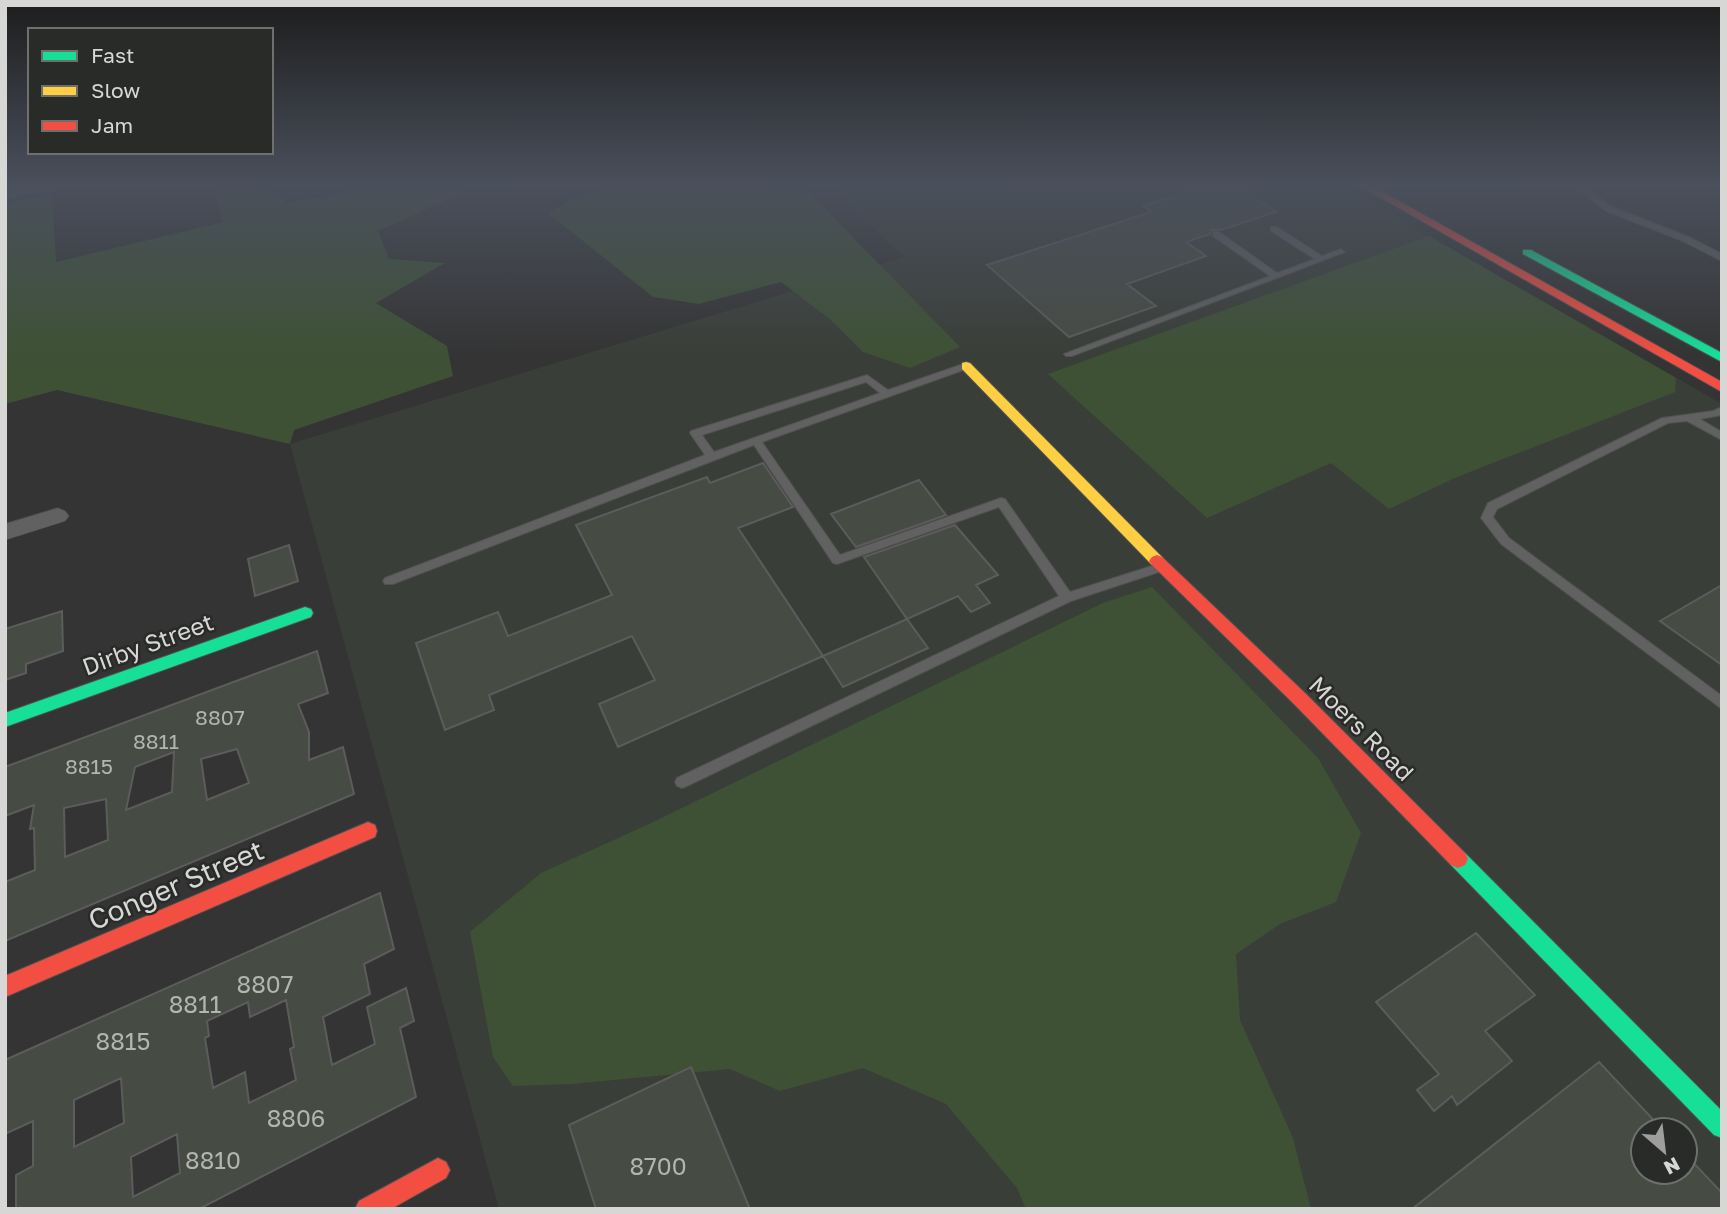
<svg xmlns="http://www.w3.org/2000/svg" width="1727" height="1214" font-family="'Golos Text',sans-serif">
<rect width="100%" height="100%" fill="#343434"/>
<path fill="#3a3e38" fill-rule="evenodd" d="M830 187H1344L1722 404V1209H499L290 444 904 257ZM1643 1130H1685V1172H1643Z"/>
<path fill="#3e5135" d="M213 187H268L287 203 336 195 354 187H477L378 231 389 259 445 263 376 303 447 346 453 376 294 430 290 444 57 390 5 404V204L52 193 56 262 223 222Z
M610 187H804L960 347 910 368 863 352 831 320 781 282 699 304 653 297 548 213 587 192Z
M1429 236 1676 378 1675 392 1457 477 1389 509 1331 463 1207 518 1048 374Z
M1152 587 1318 758 1361 833 1336 902 1280 924 1236 954 1240 1020 1293 1138 1311 1209H1026L1017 1188 946 1104 863 1068 780 1091 730 1069 571 1084 513 1086 493 1057 470 932 541 873 649 824 1103 603Z"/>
<path fill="#464b43" stroke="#5c5c5c" stroke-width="2" fill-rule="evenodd" d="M1203 187H1237L1276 212 1221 230H1211L1210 234 1186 242 1206 256 1127 284 1156 306 1069 337 987 265 1151 212 1143 206Z
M763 463 793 507 738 528 823 656 618 747 599 704 655 680 632 636 489 695 494 710 445 730 416 643 498 612 508 636 612 595 576 525 707 477 710 483Z
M919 480 946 515 856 547 831 514Z
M955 525 998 575 976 585 990 603 971 612 958 596 907 619 864 557Z
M289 545 298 581 255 596 248 559Z
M1722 585V665L1660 621Z
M62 611 63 651 26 664V673L5 680V629Z
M907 619 928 648 843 687 823 656Z
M317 651 328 693 298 704 309 732V760L343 747 354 794 5 941V882L35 870 34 828 30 829 34 805 5 816V767ZM237 749 249 783 207 800 201 759ZM174 752 172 792 126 810 135 767ZM106 799 108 840 65 857 64 808Z
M380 893 394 949 364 964 370 994 323 1017 332 1065 375 1044 367 1007 406 988 414 1021 400 1028 416 1097 199 1209H16V1175L33 1166V1121L5 1134V1060ZM286 1000 294 1047 290 1049 296 1080 249 1103 245 1072 213 1088 205 1038 209 1036 207 1021 248 1002 250 1017ZM121 1078 124 1123 74 1147V1100ZM177 1134 180 1173 133 1197 131 1157Z
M1476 933 1535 995 1485 1031 1512 1061 1457 1105 1452 1096 1434 1111 1417 1090 1439 1074 1376 1002Z
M1599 1062 1663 1130H1643V1172H1685V1154L1722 1193V1209H1412Z
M691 1067 750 1209H596L569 1125Z"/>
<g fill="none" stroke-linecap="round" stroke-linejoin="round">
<g stroke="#505150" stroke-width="2">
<path id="lane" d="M1576 187H1585L1612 207 1689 237 1722 254V261L1683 241 1606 211Z
M1271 227H1277L1322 256 1341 249 1345 252 1072 356H1066L1064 354 1270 276 1213 236V232H1219L1277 273 1315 259 1271 231Z
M966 363 971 366 969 368 762 442 840 555 1001 498 1005 499 1070 592 1161 563 1165 564 1167 567 1165 570 1071 601 687 786 682 788 677 786 675 782 677 778 1059 596 999 507 837 564 833 563 754 445 393 584H385L383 581 385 578 705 455 690 433 691 431 867 375 888 390ZM866 382 880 393 714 452 702 435Z
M1722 407V415L1700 419 1722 432V440L1687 421 1668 423 1497 509 1493 517 1509 538 1722 696V709L1501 544 1481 518 1488 503 1662 418 1713 411Z"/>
</g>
<g stroke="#505150" stroke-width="1">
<path id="street" d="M23 187H53L51 190 5 199V190Z
M58 508 65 511 69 516 65 521 5 540V524Z"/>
</g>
<g stroke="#505150" stroke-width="2">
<path id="fast" d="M1523 250H1531L1722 353V362L1523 254Z
M305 607 311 609 313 613 311 617 5 727V713Z
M1458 850 1465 853 1722 1111V1138L1714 1135 1451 865 1448 859 1451 853Z"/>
</g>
<g stroke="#505150" stroke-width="2">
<path id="slow" d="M966 362 970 363 1162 557 1165 561 1162 565H1152L962 369V363Z"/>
</g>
<g stroke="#505150" stroke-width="2">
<path id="jam" d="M1362 187H1374L1722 382V392Z
M1157 555 1162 557 1306 694 1465 853 1468 859 1465 865 1458 868 1451 865 1294 704 1152 565 1149 561 1152 557Z
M368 822 375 825 377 831 375 837 5 997V976Z
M438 1158 446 1162 450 1170 446 1178 391 1209H355L359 1201Z"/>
</g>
<use href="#lane" fill="#606160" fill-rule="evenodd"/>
<use href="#street" fill="#606160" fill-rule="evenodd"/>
<use href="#fast" fill="#16e098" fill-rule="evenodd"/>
<use href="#slow" fill="#ffcf43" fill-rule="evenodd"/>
<use href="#jam" fill="#f24e42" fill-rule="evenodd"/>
</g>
<linearGradient id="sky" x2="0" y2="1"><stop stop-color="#1d1d1d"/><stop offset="0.52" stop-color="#4a505c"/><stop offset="1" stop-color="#4a505c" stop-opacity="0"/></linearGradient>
<rect width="1727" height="357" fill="url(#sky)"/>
<g text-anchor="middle" stroke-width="5" stroke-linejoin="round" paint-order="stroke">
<g font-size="21" fill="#b3b5b1">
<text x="220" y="725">8807</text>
<text x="156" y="749">8811</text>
<text x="89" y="774">8815</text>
</g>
<g font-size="24" fill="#d7d8d6" stroke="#292b29">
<text transform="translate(148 645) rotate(-20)" y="8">Dirby Street</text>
<text transform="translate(1361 729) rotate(45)" y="8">Moers Road</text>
</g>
<g font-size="24" fill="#b3b5b1">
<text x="265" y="993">8807</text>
<text x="195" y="1013">8811</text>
<text x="123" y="1050">8815</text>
<text x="296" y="1127">8806</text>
<text x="213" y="1169">8810</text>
<text x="658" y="1175">8700</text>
</g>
<g font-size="28" fill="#d7d8d6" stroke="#292b29">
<text transform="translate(176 885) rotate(-23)" y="10">Conger Street</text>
</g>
</g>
<rect width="1727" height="1214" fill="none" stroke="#d7d8d6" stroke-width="14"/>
<rect x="28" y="28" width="245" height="126" fill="#292b29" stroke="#6f706e" stroke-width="2"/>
<rect x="42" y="51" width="35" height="10" fill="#16e098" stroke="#6f706e" stroke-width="2"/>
<text x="91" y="63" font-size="21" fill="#d7d8d6">Fast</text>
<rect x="42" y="86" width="35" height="10" fill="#ffcf43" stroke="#6f706e" stroke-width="2"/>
<text x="91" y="98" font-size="21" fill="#d7d8d6">Slow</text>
<rect x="42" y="121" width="35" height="10" fill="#f24e42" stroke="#6f706e" stroke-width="2"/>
<text x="91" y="133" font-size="21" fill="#d7d8d6">Jam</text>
<g transform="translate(1664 1151) rotate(152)"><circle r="33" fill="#292b29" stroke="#6f706e" stroke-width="2"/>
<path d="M0-5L12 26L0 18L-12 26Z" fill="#9e9f9d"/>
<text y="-10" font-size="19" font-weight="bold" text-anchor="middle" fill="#d7d8d6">N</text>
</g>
</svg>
